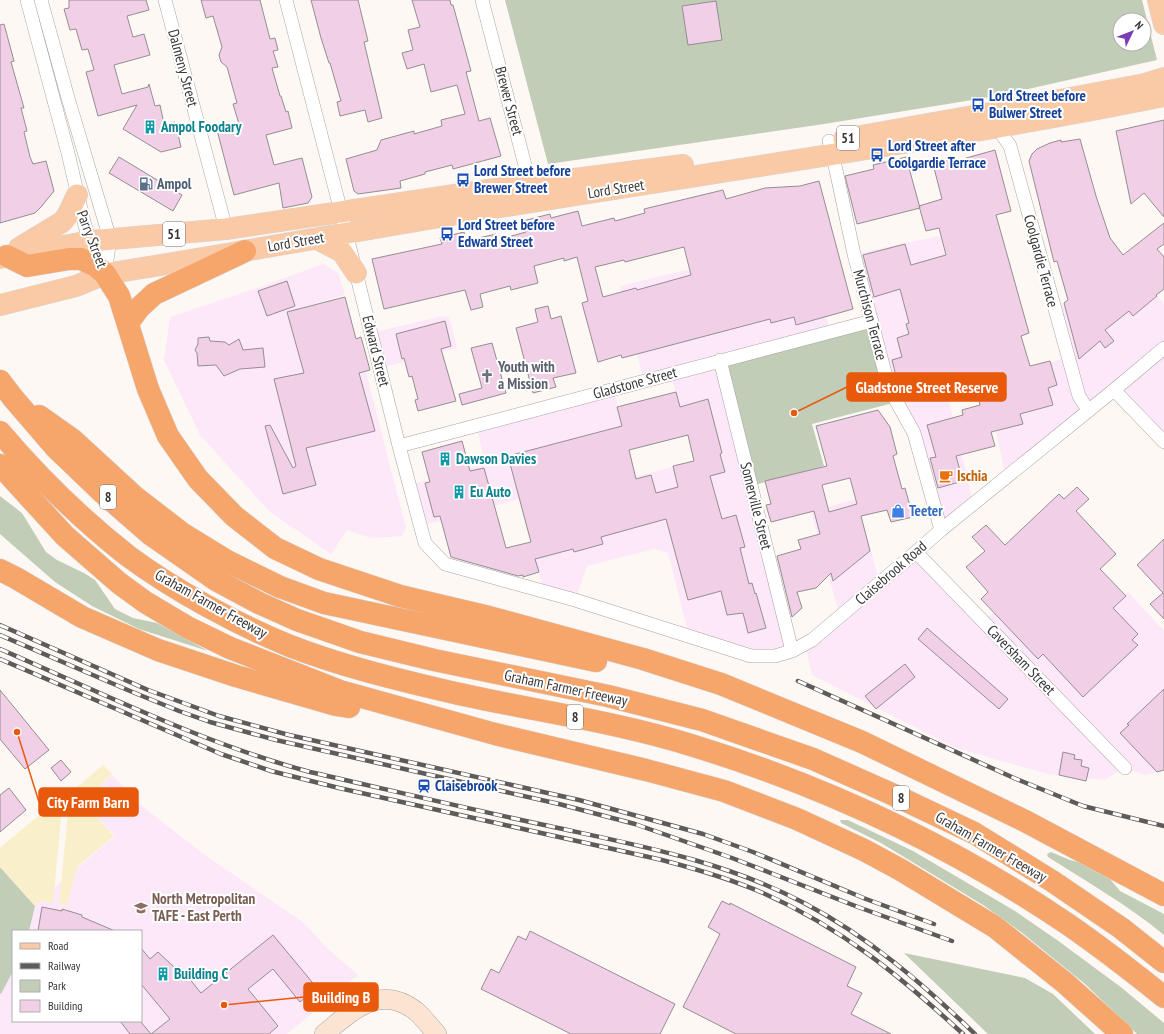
<svg xmlns="http://www.w3.org/2000/svg" width="1164" height="1034" font-family="'PT Sans Narrow',sans-serif">
<rect width="100%" height="100%" fill="#fdf8f4"/>
<path fill="#fce8f8" fill-rule="evenodd" d="M940 236 963 327 951 330 966 387 947 393 973 503 941 530 914 433 889 388 854 254Z
M806 241 830 331 721 360 792 651 775 656 689 636 668 553 654 549 587 566 575 600 544 592 519 499 421 526 410 485 484 463 477 425 614 389 636 477 694 461 671 374 644 381 620 286Z
M1123 254 1164 304V442L1114 390 1006 477 985 382 1068 357 1055 311Z
M323 264 338 273 345 295 287 312 307 386 366 372 406 528 402 536 371 538 347 530 331 554 269 511 200 435 164 360 170 317 257 288Z
M442 316 449 317 457 348 381 368 372 333Z
M856 499 880 583 916 552 983 621 1038 575 1087 627 1128 592 1164 631V770L1146 775 1125 768 1104 780 1048 774 956 748 812 675 805 644 840 617 811 512Z
M112 775 143 807 205 855 304 923 327 948 358 975 287 1034H0V866L35 904 115 836 83 802ZM13 931H141V1021H13Z"/>
<path fill="#c1cdb7" fill-rule="evenodd" d="M505 0H1142L1157 60 997 96 824 124 548 164ZM1120 20H1144V44H1120Z
M872 321 897 402 812 424 824 466 751 486 720 360Z
M0 496 22 513 46 552 57 560 84 573 95 580 115 609 133 618 157 623 208 651 139 629 92 606 55 582 0 534Z
M840 820H848L913 851 1015 911 1057 940 1122 988 1164 1023V1034H1137L1085 984 1021 932 983 905 881 843 841 823Z
M1051 852 1070 860 1082 863 1110 879 1120 891 1164 914V935C1128 905 1087 882 1048 857L1047 854Z
M0 867 35 906 29 931H13V971L1 994 0 993Z
M904 953 1025 978 1053 994 1095 1034H988Z"/>
<path fill="#f9efca" d="M103 765 112 774 83 802 114 836 77 867 67 905 59 904 70 793Z
M61 797 63 798 53 903 40 901 35 906 0 867V848Z"/>
<path fill="#f1cfe6" stroke="#938e91" fill-rule="evenodd" d="M69 0H146L149 10 127 16 133 37 144 34 150 55 114 65 122 94 148 87 149 84 155 106 160 105 164 124 175 122 181 147 161 152 123 129 137 105 98 116 86 72 94 70 88 49 82 50 76 29 70 30 64 9 69 8Z
M201 0H260L270 39 275 38 278 50 273 51 278 67 272 68 280 96H281L286 112 288 111 292 128 266 135 274 165 302 158 312 197 308 203 283 208 279 183 234 195 217 130 239 124 233 104 237 103 227 67 221 62 219 55 222 47 213 16 206 18Z
M311 0H358L368 41 364 42 382 118 368 122 365 110 340 116 337 102 341 101 330 63H329L321 38Z
M412 0H450L451 5H453L471 71 466 72 479 121 490 118 501 156 453 169 452 165 425 172V174L400 181 401 188 358 194 354 191 346 159 377 150 381 140 414 131V134L442 126 441 120 465 114 457 85 431 92 424 64 407 69 402 53 413 50 408 30 420 27Z
M716 1 722 40 688 45 682 6Z
M4 24 14 61 11 62 24 108H21L27 131 24 132 30 157 33 164 46 161 54 191 41 207 35 213 0 223V25Z
M1164 120V217L1144 193 1131 204 1116 131Z
M1080 139 1096 196 1110 238 1123 255 1164 223V244L1157 249 1164 257V289L1156 295 1157 296 1133 316 1129 311 1105 330 1114 341 1105 348 1100 341 1079 359 1064 303 1068 300 1057 261 1054 262 1029 161 1032 154 1037 149 1050 143 1061 140V142Z
M995 150 1011 211 996 215 1029 333 1021 336 1030 366 1050 361 1057 385 1048 388 1053 405 1020 414 1023 424 991 432 995 446 956 456 963 481 938 488 930 458 936 457 927 425 963 415 962 410 980 405 974 382 910 400 897 380 892 360 902 357 897 338 909 334 906 324 909 323 900 289 874 297 863 255 905 244 911 265 946 255 939 228 926 231 919 206 942 199 933 164 951 159 952 162Z
M119 157 182 195 173 211 109 173Z
M906 157 920 208 857 224 845 176 874 169 873 165Z
M819 181 853 309 796 325 794 317 771 323 770 319 622 358 621 355 598 362 582 303 588 301 577 257 564 261V258L534 266 538 283 511 290 510 286 480 294 483 307 471 310 465 290 384 309 372 259 442 244 440 238 464 232 466 241 496 234 497 240 526 232 523 221 550 214 551 218 578 211 582 226 614 218 615 221 645 213 644 209 723 190 726 199 765 188 800 186ZM684 247 691 275 637 290 636 288 603 297 595 267 624 260 625 262Z
M287 281 295 306 267 316 258 291Z
M345 297 356 339 361 337 370 370 359 373 375 431 306 448 316 485 283 494 265 426 270 425 293 468 296 466 274 379 304 373 287 312Z
M548 306 551 319 561 316 576 373 553 378 556 387 533 393 516 328 538 322 535 309Z
M445 321 451 346 441 349 456 401 418 411 415 400 418 399 412 376 409 377 404 358 402 359 396 334Z
M209 337 210 341 225 342 229 345 239 339 243 350 263 348 265 367 240 369 224 376 216 365 198 366 197 353 195 350 198 344V338Z
M492 343 506 393 462 405 459 394 482 388 471 348Z
M676 392 680 407 708 399 722 453 720 454 725 472 710 476 722 519 736 515 745 547 740 548 749 584 752 583 755 594 756 593 766 628 748 633 743 613 727 615 721 591 688 600 666 519 601 537 603 544 574 552 573 549 535 559 539 572 523 577V575L518 576 451 557 440 516 434 517 425 483 430 482 422 452 462 441 470 471 484 468 506 548 531 542 508 456 622 426 617 407ZM688 435 694 461 673 466 678 487 656 493 651 475 636 479 629 450Z
M878 410 890 427 897 454 893 456 902 489 905 488 913 517 891 522 887 510 861 516 870 551 833 581 831 573 816 588 797 592 802 608 792 617 777 556 801 549 798 540 820 534 814 511 771 522 766 505 771 504 765 481 827 466 816 426ZM850 478 857 504 829 512 822 485Z
M1077 487 1089 499 1076 511 1116 554 1100 569 1126 596 1113 608 1138 634 1132 640 1138 645 1083 697 1043 654 1038 659 981 599 988 592 966 567 985 551 972 537 986 525 1005 545 1059 494 1064 499Z
M1164 539V619L1150 604 1163 593 1137 565Z
M927 628 1008 699 999 709 918 639Z
M905 664 915 677 876 709 865 696Z
M1164 689V770L1157 772 1120 733 1129 725 1127 724Z
M0 690 49 750 25 769 0 739Z
M1063 752 1075 755 1074 759 1082 760 1081 766 1089 768 1086 781 1059 775Z
M61 760 71 772 61 781 51 768Z
M9 788 26 810 0 832V795Z
M722 901 730 905V903L856 967 847 986 862 993 851 1014 891 1034H736L683 1007 720 934 708 927Z
M42 907 62 911V909L82 915V917L115 931H38Z
M530 931 675 1004 660 1034H571L481 989 491 969 499 973 518 936 526 940Z
M273 935 317 988 300 1002 273 969 248 989 278 1026 269 1034H130L120 1021H140L151 1034 170 1019 141 984V948L150 959 158 952 175 968 179 966 201 993Z"/>
<g fill="none" stroke-linecap="round" stroke-linejoin="round">
<g stroke="#a9a3a0" stroke-width="14">
<path id="street" d="M27 0 68 153 85 226 90 241 103 269
M41 0 68 98 110 239 105 274
M165 0 226 229
M286 0 339 204 399 446 425 543 445 564 575 600 751 656H775L792 651 812 640 916 552 941 530 1114 390 1164 348
M482 0 532 192
M997 122V127L1010 146 1079 396 1088 410
M829 141 836 170 854 254 889 388 914 433 941 530
M720 360 792 651
M1114 390 1164 442
M399 446 872 321
M916 552 1125 768"/>
</g>
<g stroke="#a9a3a0" stroke-width="20">
<path id="secondary" d="M324 1034C352 1011 380 983 416 1011 424 1018 430 1027 437 1034"/>
</g>
<g stroke="#d7d7d7" stroke-width="22">
<path id="primary" d="M1158 0 1164 24
M844 139 995 112 1145 84 1164 78
M317 239 342 252 356 273
M19 248 62 222 67 216 77 195
M0 258 90 241 226 229 488 190 683 165
M0 305 76 286 105 274C233 254 360 230 488 209 714 172 940 141 1164 96"/>
</g>
<g stroke="#d7d7d7" stroke-width="23">
<path id="highway" d="M7 256 27 266 69 259H81L96 266 105 274 119 296 148 389 168 436 198 479 234 516 275 548 319 569 400 596 489 617 643 659 721 684 862 742 1025 821 1164 895
M128 323 139 308 154 294 245 251
M0 381 13 398 56 448 103 493 150 534 216 580 259 603 297 620 360 642 434 660 608 696 702 720 813 759 894 795 974 833 1052 881 1121 928 1164 962
M39 416 73 440 135 497 183 534 227 561 280 587 324 603 596 661
M0 432C38 477 81 519 128 556 174 590 236 624 290 646 339 665 391 678 442 690 526 710 612 720 694 746 827 787 954 847 1069 925 1102 948 1133 972 1164 997
M0 465 65 536 119 583 145 602 187 627 230 648 340 691 495 734 646 770 724 791 797 819 864 850 901 870 995 927 1065 983 1122 1034
M0 570 16 578 82 617 158 650 236 676 336 705 349 707"/>
</g>
<use href="#street" stroke="#fff" stroke-width="13"/>
<use href="#secondary" stroke="#fce4d3" stroke-width="19"/>
<use href="#primary" stroke="#fac9a6" stroke-width="21"/>
<use href="#highway" stroke="#f6a56b" stroke-width="22"/>
<g stroke="#5e5b5a" stroke-width="4.5">
<path id="rail" d="M0 625 148 690 219 716 289 735 579 800 703 834 753 852 866 899 934 924
M0 635 130 691 179 711 210 722 276 740 559 804 635 824 732 858 858 907 952 941
M0 649C102 693 202 743 310 772 389 790 469 809 549 826 636 845 725 861 804 903 869 937 923 984 975 1034
M0 659 221 754 271 771 339 788 662 860C696 869 731 879 763 893 842 928 900 976 963 1034
M798 681 1014 778 1083 806 1164 826"/>
</g>
<use href="#rail" stroke="#fff" stroke-width="3" stroke-dasharray="9" stroke-linecap="butt"/>
</g>
<defs>
<g id="bus-bare" transform="scale(1.08)"><path d="M-5-6H5V4H4V6H2V4H-2V6H-4V4H-5ZM-3.5-4V0h7V-4ZM-3.5 1.2v1.5H-2V1.2ZM2 1.2v1.5H3.5V1.2Z" fill="#1a4fb4" stroke="#fff" stroke-width="2.5" paint-order="stroke"/></g>
<g id="building-bare" transform="scale(1.08)"><path d="M-4-6H4V6H1V3H-1V6H-4ZM-2.5-4.3h1.7v1.8h-1.7ZM.8-4.3h1.7v1.8H.8ZM-2.5-1h1.7V.8h-1.7ZM.8-1h1.7V.8H.8Z" fill="#0f9aa8" stroke="#fff" stroke-width="2.5" paint-order="stroke"/></g>
<g id="fuel-bare" transform="scale(1.08)"><path d="M-5.5-6h7V0h2V4h1.3V-2.5L3-4.5l.8-.8L6-3V5H2.5V1h-1V6h-7ZM-4.2-4.7v3.2H.2V-4.7Z" fill="#5c6f8a" stroke="#fff" stroke-width="2.5" paint-order="stroke"/></g>
<g id="church-bare" transform="scale(1.08)"><path d="M-1.2-6h2.4v3.5h3.3v2.4h-3.3V6h-2.4V-.1h-3.3v-2.4h3.3Z" fill="#6b7280" stroke="#fff" stroke-width="2.5" paint-order="stroke"/></g>
<g id="cafe-bare" transform="scale(1.08)"><path d="M-5.5-4.5H6V0H3Q3 3.5 0 3.5H-2.5Q-5.5 3.5-5.5 0ZM3-3.2v2h1.7v-2ZM-6 4.5H4V6H-6Z" fill="#e8710a" stroke="#fff" stroke-width="2.5" paint-order="stroke"/></g>
<g id="shop-bare" transform="scale(1.08)"><path d="M-5-2.5h2.3a2.7 3.5 0 0 1 5.4 0H5L5.5 6h-11ZM-1.5-2.5h3a1.5 2.3 0 0 0-3 0Z" fill="#3f7fe0" stroke="#fff" stroke-width="2.5" paint-order="stroke"/></g>
<g id="station-bare" transform="scale(1.08)"><path d="M-3-6H3Q5-6 5-4V2Q5 4 3 4L4.5 6H3L1.5 4h-3L-3 6H-4.5L-3 4Q-5 4-5 2V-4Q-5-6-3-6ZM-3.5-4v3h7v-3ZM-3.5 1v1.5H-2V1ZM2 1v1.5H3.5V1Z" fill="#1a4fb4" stroke="#fff" stroke-width="2.5" paint-order="stroke"/></g>
<g id="university-bare" transform="scale(1.08)"><path d="M0-5L7-2L0 1L-7-2ZM-4 1L0 2.5L4 1V4Q0 6-4 4Z" fill="#8d6e63" stroke="#fff" stroke-width="2.5" paint-order="stroke"/></g>
</defs>
<g fill-rule="evenodd">
<use href="#bus-bare" x="978" y="105"/>
<use href="#building-bare" x="150" y="127"/>
<use href="#bus-bare" x="877" y="155"/>
<use href="#bus-bare" x="463" y="180"/>
<use href="#fuel-bare" x="146" y="184"/>
<use href="#bus-bare" x="447" y="234"/>
<use href="#church-bare" x="487" y="376"/>
<use href="#building-bare" x="445" y="459"/>
<use href="#cafe-bare" x="946" y="476"/>
<use href="#building-bare" x="459" y="492"/>
<use href="#shop-bare" x="898" y="511"/>
<use href="#station-bare" x="424" y="786"/>
<use href="#university-bare" x="141" y="908"/>
<use href="#building-bare" x="163" y="974"/>
</g>
<g text-anchor="middle" stroke-width="4" stroke-linejoin="round" paint-order="stroke">
<g fill="#fff" stroke="#747372" stroke-width="1">
<rect x="837" y="126" width="22" height="24" rx="3"/>
<rect x="163" y="222" width="22" height="24" rx="3"/>
<rect x="100" y="485" width="16" height="24" rx="3"/>
<rect x="567" y="705" width="16" height="24" rx="3"/>
<rect x="893" y="786" width="16" height="24" rx="3"/>
</g>
<g font-size="14" font-weight="bold" fill="#393736">
<text x="848" y="143">51</text>
<text x="174" y="239">51</text>
<text x="108" y="502">8</text>
<text x="575" y="722">8</text>
<text x="901" y="803">8</text>
</g>
<g font-size="15" fill="#393736" stroke="#fff">
<text transform="translate(183 68) rotate(75)" y="5">Dalmeny Street</text>
<text transform="translate(509 101) rotate(75)" y="5">Brewer Street</text>
<text transform="translate(616 189) rotate(-9)" y="5">Lord Street</text>
<text transform="translate(92 239) rotate(69)" y="5">Parry Street</text>
<text transform="translate(296 242) rotate(-10)" y="5">Lord Street</text>
<text transform="translate(1041 261) rotate(75)" y="5">Coolgardie Terrace</text>
<text transform="translate(870 315) rotate(75)" y="5">Murchison Terrace</text>
<text transform="translate(376 351) rotate(76)" y="5">Edward Street</text>
<text transform="translate(635 383) rotate(-15)" y="5">Gladstone Street</text>
<text transform="translate(756 506) rotate(76)" y="5">Somerville Street</text>
<text transform="translate(891 573) rotate(-41)" y="5">Claisebrook Road</text>
<text transform="translate(211 604) rotate(29)" y="5">Graham Farmer Freeway</text>
<text transform="translate(1021 660) rotate(46)" y="5">Caversham Street</text>
<text transform="translate(566 688) rotate(12)" y="5">Graham Farmer Freeway</text>
<text transform="translate(991 847) rotate(30)" y="5">Graham Farmer Freeway</text>
</g>
<g font-size="15" font-weight="bold" fill="#164399" stroke="#fff" text-anchor="start">
<text x="989" y="101">Lord Street before<tspan x="989" dy="17">Bulwer Street</tspan></text>
<text x="888" y="151">Lord Street after<tspan x="888" dy="17">Coolgardie Terrace</tspan></text>
<text x="474" y="176">Lord Street before<tspan x="474" dy="17">Brewer Street</tspan></text>
<text x="458" y="230">Lord Street before<tspan x="458" dy="17">Edward Street</tspan></text>
<text x="435" y="791">Claisebrook</text>
</g>
<g font-size="15" font-weight="bold" fill="#0d838f" stroke="#fff" text-anchor="start">
<text x="161" y="132">Ampol Foodary</text>
<text x="456" y="464">Dawson Davies</text>
<text x="470" y="497">Eu Auto</text>
<text x="174" y="979">Building C</text>
</g>
<g font-size="15" font-weight="bold" fill="#4e5e75" stroke="#fff" text-anchor="start">
<text x="157" y="189">Ampol</text>
</g>
<g font-size="15" font-weight="bold" fill="#5b616d" stroke="#fff" text-anchor="start">
<text x="498" y="372">Youth with<tspan x="498" dy="17">a Mission</tspan></text>
</g>
<g font-size="15" font-weight="bold" fill="#c56008" stroke="#fff" text-anchor="start">
<text x="957" y="481">Ischia</text>
</g>
<g font-size="15" font-weight="bold" fill="#366cbe" stroke="#fff" text-anchor="start">
<text x="909" y="516">Teeter</text>
</g>
<g font-size="15" font-weight="bold" fill="#785e54" stroke="#fff" text-anchor="start">
<text x="152" y="904">North Metropolitan<tspan x="152" dy="17">TAFE - East Perth</tspan></text>
</g>
</g>
<path fill="none" stroke="#e8590c" stroke-width="1.5" d="M794 413L847 387M17 732L39 802M224 1005L304 997"/>
<g fill="#e8590c" stroke="#fff" stroke-width="1.5">
<circle cx="794" cy="413" r="4"/>
<circle cx="17" cy="732" r="4"/>
<circle cx="224" cy="1005" r="4"/>
</g>
<g fill="#e8590c" stroke="#e8590c" stroke-width="1.5">
<rect x="847" y="373" width="159" height="28" rx="4"/>
<rect x="39" y="788" width="99" height="28" rx="4"/>
<rect x="304" y="983" width="74" height="28" rx="4"/>
</g>
<g font-size="16" text-anchor="middle" font-weight="bold" fill="#fff">
<text x="927" y="393">Gladstone Street Reserve</text>
<text x="88" y="808">City Farm Barn</text>
<text x="341" y="1003">Building B</text>
</g>
<rect x="12" y="930" width="130" height="92" fill="#ffffff" stroke="#b0afaf"/>
<rect x="20" y="943" width="20" height="6" fill="#fac9a6" stroke="#b0afaf"/>
<text x="48" y="950" font-size="12" fill="#393736">Road</text>
<rect x="20" y="963" width="20" height="6" fill="#5e5b5a" stroke="#b0afaf"/>
<text x="48" y="970" font-size="12" fill="#393736">Railway</text>
<rect x="20" y="980" width="20" height="12" fill="#c1cdb7" stroke="#b0afaf"/>
<text x="48" y="990" font-size="12" fill="#393736">Park</text>
<rect x="20" y="1000" width="20" height="12" fill="#f1cfe6" stroke="#b0afaf"/>
<text x="48" y="1010" font-size="12" fill="#393736">Building</text>
<g transform="translate(1132 32) rotate(47)"><circle r="19" fill="#ffffff" stroke="#b0afaf"/>
<path d="M0-3L7 15L0 10L-7 15Z" fill="#7b3db3"/>
<text y="-6" font-size="11" font-weight="bold" text-anchor="middle" fill="#393736">N</text>
</g>
</svg>
